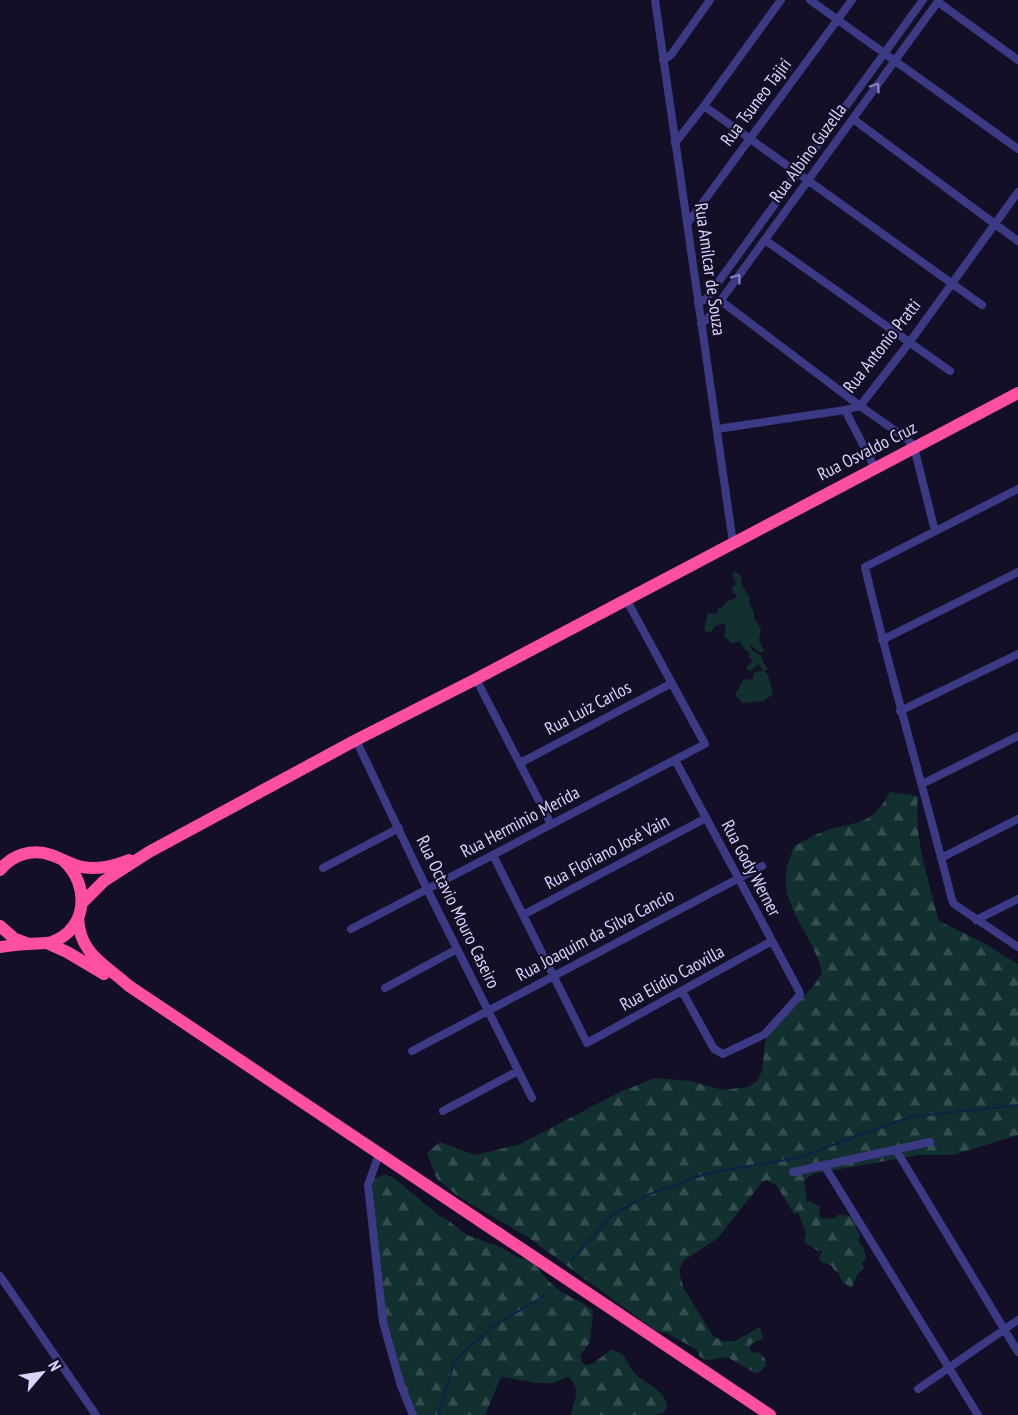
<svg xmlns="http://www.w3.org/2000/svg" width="1018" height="1415" font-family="'PT Sans Narrow',sans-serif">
<defs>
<pattern id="forest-firs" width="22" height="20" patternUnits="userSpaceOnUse" patternTransform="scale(1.5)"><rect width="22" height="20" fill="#12302f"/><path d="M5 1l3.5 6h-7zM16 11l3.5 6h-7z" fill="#344d4e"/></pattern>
</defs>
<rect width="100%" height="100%" fill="#130f26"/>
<path fill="#12302f" d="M735 571 741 576 742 585 750 598 749 603 754 612V618L761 629 759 640 764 651 761 653 749 644 753 651 761 655 763 662 768 669 764 671 768 675 773 694 764 701 743 703 735 695 744 679 752 680 755 672 763 671 758 664 751 671 747 670V666L753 662 749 657 750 653 744 649 740 642 730 643 728 639 724 637 726 629 724 623 715 626 711 632H706L704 628 708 613 716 614 719 608H722L726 602 736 598 737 596 733 593 732 588 736 584 732 574Z"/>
<path fill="url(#forest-firs)" d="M890 792 918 796C914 842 928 878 939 921L982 942 1018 964V1135L953 1155H919L812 1174 804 1181 807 1200 806 1203 810 1201 820 1207 819 1214 822 1219 834 1218 840 1214 852 1217 858 1225 856 1228 860 1235C858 1242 859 1243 864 1248L866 1259 862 1263 863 1268 857 1275 852 1288 843 1283 838 1272 835 1271 831 1265 823 1263 819 1259 822 1251H818L804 1242 806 1233 798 1213 794 1214 777 1186 767 1180 762 1182 718 1238 683 1261 679 1272 684 1289 713 1336 723 1341H735L760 1327 763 1339 752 1343 749 1349 753 1353 758 1352C764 1356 766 1359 766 1366L757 1374 727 1357 710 1360 704 1359 699 1356 697 1350 667 1333 656 1331 529 1238 459 1197 437 1179 427 1153 440 1142 475 1155 518 1145 620 1092 655 1078 690 1081 723 1090 748 1087 757 1081 762 1071 766 1035 812 988 822 973C816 939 782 910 786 873 787 864 792 854 794 846 803 842 811 836 820 833 853 819 869 831 890 792Z
M384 1174 394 1178 438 1215 449 1221 467 1235 500 1247 519 1258 531 1259C541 1273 553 1289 569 1296 581 1303 582 1301 593 1311L590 1342 580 1356 582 1362 586 1365 592 1364 611 1350C627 1352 626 1364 635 1373 645 1385 667 1390 667 1408L663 1413 653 1415H571C574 1397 582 1393 569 1377 562 1377 558 1383 551 1383 534 1384 518 1379 501 1377L485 1415H414L387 1331 372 1203 373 1180Z"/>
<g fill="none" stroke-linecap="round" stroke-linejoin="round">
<path stroke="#0c2248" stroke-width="2" d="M571 1260 612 1215 650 1194 708 1173 797 1158 910 1117 1018 1105
M438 1415 455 1360 493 1326 546 1295"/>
<path stroke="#3d3a85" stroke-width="8" d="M655 0 733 543
M810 0 1018 149
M938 2 1018 60
M663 60 671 55 710 0
M704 106 982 305
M853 119 1018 241
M675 143 704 106 781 0
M687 224 852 0
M765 240 950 371
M721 301 860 406 907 439 914 447 935 531
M698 303 706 299 923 0
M701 324 708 318 939 0
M845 410 875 468
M717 429 845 410 860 406 909 343 1018 192
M1018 489 865 567C891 679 924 789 952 900L954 904 1018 947
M882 640 1018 572
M476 679 551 824
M900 711 1018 654
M356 740 427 889 532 1098
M675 760 799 991 800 995 765 1034 723 1054 714 1049 682 991
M520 763 672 683
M922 784 1018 736
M493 855 587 1043 772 941
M941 858 1018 819
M323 868 399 828
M523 915 706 818
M976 920 1018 899
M351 929 705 744 626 599
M385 988 457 949
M412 1051 762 866
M443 1111 518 1071
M896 1150 1018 1352
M379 1154 368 1185 383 1322 401 1386 413 1415
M824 1165 978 1415
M793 1172 930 1142
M0 1276 96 1415
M918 1389 1018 1320"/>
<path stroke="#ff4fa3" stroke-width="12" d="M0 870C12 855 32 848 51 855 61 858 71 865 82 867 99 870 113 866 129 860
M82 903 104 881 149 852 356 740 476 679 1018 393
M78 918C80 955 105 964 129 986L770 1415
M0 926 15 939 26 943
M47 943 67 952 104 974
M0 947C9 946 19 944 28 944 36 943 44 944 52 942 88 929 90 885 64 861"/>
</g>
<defs><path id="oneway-chevron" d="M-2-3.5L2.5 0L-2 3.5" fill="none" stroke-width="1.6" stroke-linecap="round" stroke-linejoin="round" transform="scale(1.5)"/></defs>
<g stroke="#837fbc">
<use href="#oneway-chevron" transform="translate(876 87) rotate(-54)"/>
<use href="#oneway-chevron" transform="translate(737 278) rotate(-54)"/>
</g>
<g text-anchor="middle" stroke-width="4.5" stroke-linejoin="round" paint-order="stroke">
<g font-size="18" fill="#d9d4ff" stroke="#130f26">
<text transform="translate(756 102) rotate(-53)" y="6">Rua Tsuneo Tajiri</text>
<text transform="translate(808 153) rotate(-54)" y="6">Rua Albino Guzella</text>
<text transform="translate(710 269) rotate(82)" y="6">Rua Amílcar de Souza</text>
<text transform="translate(882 346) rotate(-52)" y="6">Rua Antonio Pratti</text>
<text transform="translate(867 451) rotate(-27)" y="6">Rua Osvaldo Cruz</text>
<text transform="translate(588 708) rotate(-28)" y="6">Rua Luiz Carlos</text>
<text transform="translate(520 822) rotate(-28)" y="6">Rua Herminio Merida</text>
<text transform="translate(607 852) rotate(-28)" y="6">Rua Floriano José Vain</text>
<text transform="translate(751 868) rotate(62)" y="6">Rua Gody Werner</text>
<text transform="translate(458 912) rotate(64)" y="6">Rua Octavio Mouro Caseiro</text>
<text transform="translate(595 935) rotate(-28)" y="6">Rua Joaquim da Silva Cancio</text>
<text transform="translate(672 978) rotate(-29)" y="6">Rua Elidio Caovilla</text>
</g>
</g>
<g transform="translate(42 1373) rotate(61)" stroke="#130f26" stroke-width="4.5" paint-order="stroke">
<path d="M0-4.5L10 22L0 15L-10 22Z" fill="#d9d4ff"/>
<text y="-9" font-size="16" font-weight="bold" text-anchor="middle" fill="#d9d4ff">N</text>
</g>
</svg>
